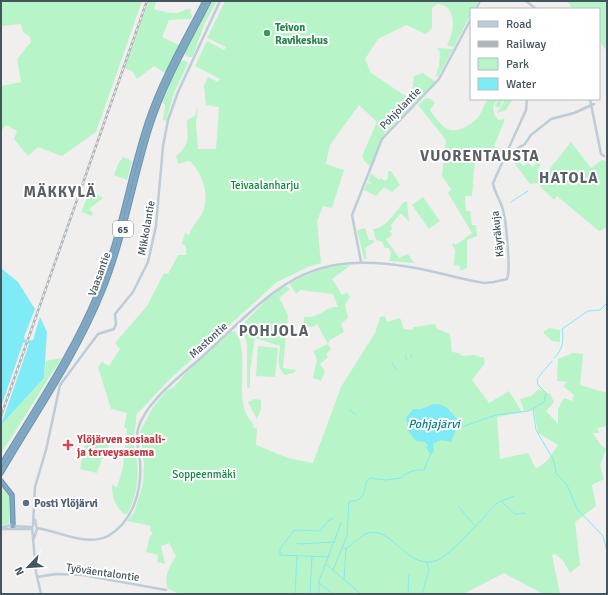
<svg xmlns="http://www.w3.org/2000/svg" width="608" height="595" font-family="Signika,sans-serif">
<rect width="100%" height="100%" fill="#f1eeee"/>
<path fill="#b7f4c8" fill-rule="evenodd" d="M1 1H142L96 132 62 156 38 147 28 156 14 139 17 131 6 125 1 131V86L21 82 17 59 31 42 30 37 23 32 21 24 1 26Z
M149 1H156L154 9C160 11 171 14 177 13 182 12 185 9 190 9L192 17 190 19 169 20 162 37 179 45 165 73 154 66 137 79 132 71 124 68Z
M212 1H217L204 25 194 53 192 57H188L184 54Z
M225 1H478L474 9H471V14L454 47 447 45C455 32 457 4 437 4L432 8V28L426 34 406 25 378 39 365 59 371 73 407 97 412 94 414 76 423 73 436 82 385 133 370 166 365 162 362 156 377 122 359 105 330 145 326 164 344 170 332 208 323 206 317 221 321 263 308 267 277 282 171 378 136 415C137 423 134 429 134 437 133 445 136 454 137 462 139 480 136 498 127 514H124C115 505 112 499 112 485L117 487 123 467 127 428H124L127 413 111 409 98 367 102 362 109 366 120 349 115 343 147 306 164 273 168 274 178 255H186V246L182 244 185 233 188 235 190 233C193 224 201 218 204 209 209 192 202 174 191 162L188 161 178 164 176 156C191 145 187 136 187 120L195 116 198 105 196 125 198 149H216L219 107 206 105 204 86 208 77 218 82 220 79 195 66 207 41 224 50 226 47 207 38Z
M567 1H607V51L599 41V9H573Z
M437 48 453 49 438 77 436 76 439 66 440 52Z
M184 60 188 63 174 93 166 121 163 120 165 104 162 103 180 62Z
M426 98 431 99 435 103 430 110C434 116 438 122 444 127 455 136 472 125 479 116 483 110 484 104 488 99H498L493 106 494 114 498 120 505 119 494 146 505 151 504 154 491 153 490 161 475 159 472 196H465L466 211H470L472 225H476L477 236 467 240V268L460 271V266L454 265 455 250 452 245 454 243 456 245 472 233 448 193 451 189 442 176 446 140 418 105Z
M499 99H513L506 110 497 113 504 102 503 100 499 108 495 106Z
M571 142 591 168 602 160 606 161 607 227 599 231 557 196 554 200 537 183 530 184 509 156 513 153 523 166 528 163 533 167 537 162 541 165 537 170 544 176Z
M123 157 132 161 127 180 114 175 118 164Z
M388 171H391L400 185 392 192 384 187 376 196 364 190 367 183 372 184 368 181 371 173 379 180 380 178 386 181 388 177Z
M91 189 103 198 89 209 93 213 92 216 81 212Z
M423 197 440 221 429 229 412 205Z
M404 202H407L409 222 402 214H400L391 225 392 229 389 232 392 233 391 236 386 239 399 258 408 254 414 263 389 261 391 253 389 248H385L382 242 376 240 373 229C387 228 395 211 404 202Z
M365 228 369 240H373L374 242 365 248 367 259H364L357 230Z
M351 265 332 279 342 295 347 292 350 297 345 305 348 318 341 324 344 332 330 340 328 344 331 349 326 354 328 357 320 364 325 371 321 381 313 378 317 359 313 351 328 344 317 324 313 327 303 326 304 317C322 318 325 306 338 307L333 294 301 290 296 294 290 284C309 272 329 266 351 265Z
M285 286 290 289 279 298 288 315 283 368 296 370 295 372 285 375C276 368 279 356 280 346L255 338 250 370V388L247 387V344L241 326 268 298Z
M385 316 387 322 400 318 404 329 412 330 414 327 435 324 437 329 450 334 452 352 459 353 462 356 474 355 484 358 485 363 472 380 489 403 509 391 522 412 497 417 500 459 528 453 536 469 548 460 558 445 538 433 534 410 524 411 520 399 531 396 539 389 550 394 554 402 546 411 558 424V409L564 398 572 401 574 395 563 386 568 382 557 381 558 359 573 353 583 354 580 385 607 393V426L597 428 599 433H593L600 444 606 449 600 465 604 479 592 485 596 506 575 522 580 565 570 573 564 562 556 554 552 555 560 594H543L504 573 463 594H180L168 589C163 577 170 566 176 556L169 543 161 546 165 564 157 562 158 555 146 552 150 536 153 533 150 531 151 526 127 521 134 513 143 484 144 464 140 432 153 407 166 391 174 387 185 374 231 332 234 331C245 338 242 372 242 383 242 394 242 408 248 417 251 422 253 422 254 428L257 429 256 445 288 458 313 463 341 387 375 333 380 317ZM432 404 451 410 456 419 454 422 458 425 451 440H442L433 444 432 453 426 447 428 446 425 442C409 436 399 424 413 409H421Z
M549 328 560 330V342L552 341 543 332Z
M258 346 278 348 275 377 256 376Z
M62 358C41 389 22 422 1 453V425L44 378 46 361Z
M254 399 261 400V409L257 419 248 402Z
M87 436 110 441 105 458H102L97 473 80 469Z
M1 487 9 496V523L1 527Z"/>
<path fill="#7febf6" d="M1 268 18 282 35 309 24 337 26 341 33 340 40 317 47 332 44 378 1 425 29 344 26 342 23 343 1 407Z
M433 404C444 403 451 410 457 419L454 422 459 426 456 429 451 442 442 440 433 444 434 451 431 455 426 447 424 448 428 446 425 442 416 441 408 431 406 418 413 409H421Z"/>
<g fill="none" stroke-linecap="round" stroke-linejoin="round">
<path stroke="#7febf6" stroke-width="1" d="M511 202 528 191
M411 355 412 358
M405 356 407 360
M554 358C563 350 564 340 562 329L588 311 600 310 607 303
M392 363 396 369
M533 409 536 430 553 459 556 470 555 472 567 485 577 509 603 536 607 551
M350 410 356 415
M459 425 465 426 496 415 529 411 544 402 546 393 538 385 537 379 552 361
M502 501 514 496
M459 507 474 525
M297 543 300 544 334 542
M343 547 346 549 344 579
M346 549C352 545 361 535 368 533 392 526 406 569 435 561 450 557 484 516 497 503L501 501 515 514 525 513
M329 557 280 555V549L294 530 320 531 328 521 333 518
M327 565 361 594
M333 570 347 536 349 502C351 501 353 501 355 501 364 499 365 489 366 482L370 478 385 480 401 478C407 471 415 470 424 470L430 455
M319 583 333 594
M295 594 297 557
M310 594 312 557
M319 594V581L341 523
M408 594 409 574
M422 594 429 570 427 562"/>
<g stroke="#6b93af" stroke-width="5.5">
<path id="highway" d="M1 465C35 409 73 353 98 292 121 237 129 177 148 121 162 79 185 40 205 1
M1 473C36 413 77 355 103 290 124 238 133 181 150 127 164 83 188 42 209 1
M1 481 12 495 13 526"/>
</g>
<path stroke="#bccdd8" stroke-width="2.5" d="M526 1 536 9
M476 9 480 1
M590 99 601 154 604 156
M507 152H511L525 144 531 135 551 119 574 113 594 104
M361 262 352 215 382 139 439 79 471 19
M14 526 31 527
M33 526 35 487 46 450 60 385 98 334 114 329 116 324 115 314 133 292 148 262 156 226 163 146 168 120 178 92 220 1
M32 527 36 572 41 594
M1 528 11 525 13 526
M37 528C58 531 86 547 108 536 134 521 142 489 140 462 139 451 135 440 138 429 145 402 182 375 202 357 275 290 302 249 410 267 435 271 459 279 484 283L494 282 507 279C511 270 506 217 502 207 500 199 494 192 493 183L526 110 527 99
M1 529H31
M34 538 37 529 35 520
M37 577 56 574 83 575 166 590"/>
<use href="#highway" stroke="#80a8c3" stroke-width="3.5"/>
<g stroke="#b0b5ba" stroke-width="2.5">
<path id="rail" d="M1 416 147 1"/>
</g>
<use href="#rail" stroke="#fff" stroke-width="1" stroke-dasharray="3" stroke-linecap="butt"/>
</g>
<circle fill="#2e9e5b" stroke="#fff" stroke-width="1.5" cx="267" cy="33" r="4"/>
<path fill="#e0444e" stroke="#fff" stroke-width="1.5" d="M66 439h4v4h4v4h-4v4h-4v-4h-4v-4h4z"/>
<circle fill="#5c6f8a" stroke="#fff" stroke-width="1.5" cx="26" cy="503" r="4"/>
<g text-anchor="middle" stroke-width="4" stroke-linejoin="round" paint-order="stroke">
<rect fill="#fff" stroke="#7c888e" stroke-width="1" x="113" y="221" width="20" height="16" rx="3"/>
<g font-size="10" font-weight="bold" fill="#44555e">
<text x="123" y="233">65</text>
</g>
<g font-size="11" font-weight="bold" fill="#27864d" stroke="#fff" text-anchor="start">
<text x="275" y="31">Teivon<tspan x="275" dy="13">Ravikeskus</tspan></text>
</g>
<g font-size="11" fill="#44555e" stroke="#fff">
<text transform="translate(400 108) rotate(-46)" y="4">Pohjolantie</text>
<text transform="translate(146 228) rotate(-80)" y="4">Mikkolantie</text>
<text transform="translate(497 234) rotate(-96)" y="4">Käyräkuja</text>
<text transform="translate(99 274) rotate(-70)" y="4">Vaasantie</text>
<text transform="translate(208 340) rotate(-42)" y="4">Mastontie</text>
<text transform="translate(103 572) rotate(8)" y="4">Työväentalontie</text>
</g>
<g font-size="11" fill="#0c883c" stroke="#fff">
<text x="265" y="189">Teivaalanharju</text>
<text x="204" y="478">Soppeenmäki</text>
</g>
<g font-size="11" font-weight="bold" fill="#be3a42" stroke="#fff" text-anchor="start">
<text x="77" y="443">Ylöjärven sosiaali-<tspan x="77" dy="13">ja terveysasema</tspan></text>
</g>
<g font-size="11" font-weight="bold" fill="#4e5e75" stroke="#fff" text-anchor="start">
<text x="34" y="507">Posti Ylöjärvi</text>
</g>
<g font-size="12" font-style="italic" fill="#047f8c" stroke="#fff">
<text x="434" y="428">Pohjajärvi</text>
</g>
<g font-size="15" font-weight="bold" letter-spacing="1" fill="#5a6064" stroke="#fff">
<text x="480" y="161">VUORENTAUSTA</text>
<text x="569" y="183">HATOLA</text>
<text x="60" y="197">MÄKKYLÄ</text>
<text x="274" y="336">POHJOLA</text>
</g>
</g>
<rect width="608" height="595" fill="none" stroke="#44555e" stroke-width="4"/>
<rect x="470" y="8" width="130" height="92" fill="#ffffff" stroke="#b4bbbf"/>
<rect x="478" y="21" width="20" height="6" fill="#bccdd8" stroke="#b4bbbf"/>
<text x="506" y="28" font-size="12" fill="#44555e">Road</text>
<rect x="478" y="41" width="20" height="6" fill="#b0b5ba" stroke="#b4bbbf"/>
<text x="506" y="48" font-size="12" fill="#44555e">Railway</text>
<rect x="478" y="58" width="20" height="12" fill="#b7f4c8" stroke="#b4bbbf"/>
<text x="506" y="68" font-size="12" fill="#44555e">Park</text>
<rect x="478" y="78" width="20" height="12" fill="#7febf6" stroke="#b4bbbf"/>
<text x="506" y="88" font-size="12" fill="#44555e">Water</text>
<g transform="translate(28 567) rotate(245)" stroke="#ffffff" stroke-width="3" paint-order="stroke">
<path d="M0-3L7 15L0 10L-7 15Z" fill="#44555e"/>
<text y="-6" font-size="11" font-weight="bold" text-anchor="middle" fill="#44555e">N</text>
</g>
</svg>
